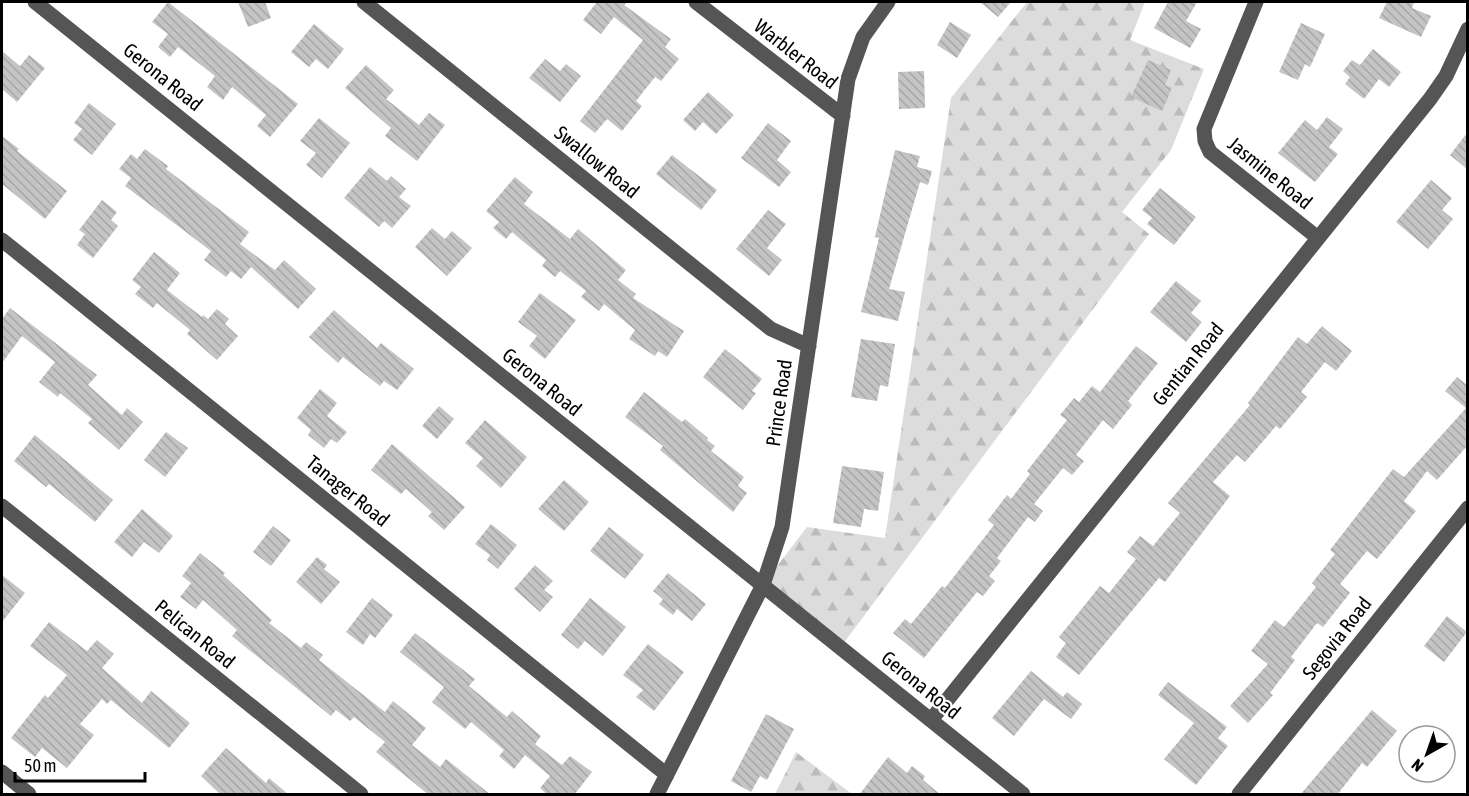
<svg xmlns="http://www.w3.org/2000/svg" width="1469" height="796" font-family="'Asap Condensed',sans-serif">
<defs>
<pattern id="forest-firs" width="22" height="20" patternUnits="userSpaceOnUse" patternTransform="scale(1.5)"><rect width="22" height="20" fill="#dcdcdc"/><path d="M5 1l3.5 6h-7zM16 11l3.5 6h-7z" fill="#bbb"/></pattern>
<pattern id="building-back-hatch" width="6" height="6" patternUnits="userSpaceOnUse" patternTransform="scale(1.5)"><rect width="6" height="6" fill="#c4c4c4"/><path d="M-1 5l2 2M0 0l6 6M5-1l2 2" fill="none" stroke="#a7a7a7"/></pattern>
</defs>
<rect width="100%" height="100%" fill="#fff"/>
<path fill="url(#forest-firs)" d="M1027 2H1145L1130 40 1204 69 1171 150 1122 212 1149 234 843 644 762 586 807 527 885 538 951 98Z
M796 752 852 794H775Z"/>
<path fill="url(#building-back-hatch)" d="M168 2 298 104 270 137 257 126 266 115 232 87 223 100 207 87 215 76 178 47 170 57 158 47 168 34 152 22Z
M238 2H265L271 18 248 27Z
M595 2H627L624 5 671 39 665 47 679 59 661 81 655 77 636 101 642 106 622 131 607 119 595 133 580 121 643 40 614 17 601 34 583 20 596 3Z
M980 2H1011L998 17Z
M1168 2H1197L1186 21 1201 29 1190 48 1154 28Z
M1387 2H1414L1412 8 1431 16 1421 37 1379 18Z
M950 22 971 35 957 58 937 45Z
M1301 23 1325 34 1310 67 1305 64 1298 80 1279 72Z
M314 24 344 49 328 69 316 59 309 67 291 52Z
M1373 49 1401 72 1389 87 1379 79 1364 99 1345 84 1350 77 1343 71 1352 60 1360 65Z
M2 51 20 66 29 55 45 68 17 102 2 89Z
M545 59 560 71 566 64 581 76 560 102 529 78Z
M1148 60 1171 70 1165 85 1172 88 1162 111 1131 97Z
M366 65 394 90 386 99 419 125 429 113 445 125 417 161 385 136 391 128 345 88Z
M924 71 925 108 899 109 898 72Z
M708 92 734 115 716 134 703 122 695 131 683 120Z
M89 103 116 124 92 155 73 140 82 129 74 123Z
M1327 117 1343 129 1329 147 1338 154 1315 182 1278 153 1305 120 1317 130Z
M319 118 350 143 322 178 306 165 316 153 300 141Z
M768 123 791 141 777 160 791 172 779 187 741 158Z
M1467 133V169L1450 155Z
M2 136 19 149 17 151 67 191 45 219 2 184Z
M145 149 168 166 166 169 249 232 240 244 275 270 284 260 316 289 298 309 251 267 241 279 231 271 226 277 204 260 211 251 125 186 131 178 119 169 131 154 137 159Z
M895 150 920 156 917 167 932 171 928 185 920 182 889 289 905 292 898 321 861 312 879 238 875 237Z
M672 155 717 190 701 210 656 174Z
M370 167 387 181 391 176 406 189 399 197 411 206 392 228 384 221 379 227 344 198Z
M515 177 533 192 524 204 570 239 578 229 626 270 618 280 636 294 633 298 684 331 667 357 658 351 655 356 629 339 635 330 604 304 599 311 581 297 586 291 560 271 555 277 542 266 546 260 519 238 512 232 506 239 493 228 499 222 486 211Z
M1431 180 1452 198 1442 210 1453 219 1428 249 1396 222Z
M1160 188 1196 217 1174 245 1147 224 1152 218 1142 210Z
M102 200 117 212 111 220 118 226 93 258 77 245 85 234 79 230Z
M768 210 786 224 767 248 782 260 769 276 736 249Z
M432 228 445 239 452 231 472 248 447 276 415 247Z
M154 252 180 273 167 290 202 317 203 315 208 319 217 309 229 319 225 324 238 336 217 360 187 334 190 330 157 303 153 308 135 294 141 287 132 280Z
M1176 281 1201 301 1191 313 1202 322 1186 342 1150 312Z
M540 293 576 320 545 359 529 346 537 336 518 322Z
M10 308 97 375 88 385 122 415 127 408 143 422 119 450 88 423 92 419 60 393 58 397 39 382 55 362 22 336 2 363V319Z
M334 310 377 348 381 343 414 369 397 390 384 381 380 386 343 357 338 363 309 337Z
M1322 326 1352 351 1336 371 1325 362 1301 392 1307 397 1280 429 1276 426 1245 462 1237 455 1213 482 1230 496 1165 582 1159 578 1079 675 1056 657 1066 643 1059 637 1100 586 1109 593 1136 559 1127 552 1140 536 1153 546 1180 513 1168 503 1250 405 1248 403 1298 337 1307 344Z
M861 339 895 344 888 387 880 385 877 401 851 397Z
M1136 346 1158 363 1128 401 1132 405 1113 429 1103 420 1076 455 1084 461 1072 475 1063 468 1034 504 1043 511 1035 522 1028 517 997 558 1001 561 989 576 995 581 983 596 977 592 924 658 893 633 905 619 911 624 942 586 945 588 994 525 988 520 1007 495 1011 499 1030 474 1027 471 1067 420 1060 415 1074 398 1079 402 1092 386 1100 392Z
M725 349 762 379 752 391 756 393 743 410 703 377Z
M1457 377 1467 385V446L1437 480 1427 471 1404 501 1416 511 1377 559 1367 551 1340 584 1350 593 1323 627 1317 623 1291 657 1295 660 1270 693 1273 695 1248 723 1230 706 1268 664 1251 651 1275 620 1284 627 1316 587 1312 583 1335 554 1330 550 1393 469 1404 477 1466 408 1445 391Z
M320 389 337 403 327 416 347 432 337 443 331 439 324 448 308 435 311 430 297 418Z
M644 392 682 422 685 419 708 438 707 440 715 446 711 451 744 477 738 486 747 493 733 512 660 450 663 446 625 417Z
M439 406 454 419 437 439 422 426Z
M485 420 527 457 501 488 476 466 483 458 465 443Z
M166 432 188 448 165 477 144 460Z
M35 435 113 500 95 522 49 484 46 487 14 461Z
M392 444 465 507 444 530 428 516 432 512 406 489 401 494 371 470Z
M842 466 884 472 878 511 864 509 861 527 833 523Z
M564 480 589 502 564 531 538 509Z
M142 509 173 536 159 553 144 542 132 557 114 542Z
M491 524 517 545 498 569 487 560 490 555 475 544Z
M273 526 291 540 271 566 253 552Z
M609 527 644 555 625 579 590 551Z
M200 553 225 573 223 575 272 620 269 623 301 648 306 642 323 655 319 660 385 712 393 701 426 728 412 745 440 767 446 759 491 795H429L376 752 385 742 354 717 350 721 336 710 331 716 232 636 237 630 203 600 196 609 180 597 191 583 182 576Z
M317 557 327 565 324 569 340 582 321 604 296 582Z
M535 565 553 581 544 590 553 597 540 612 514 589Z
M668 573 706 604 692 621 677 609 673 615 659 604 663 599 653 591Z
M2 575 25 593 2 622Z
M372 598 393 615 375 638 370 634 363 645 346 632Z
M590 598 626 627 603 656 585 641 578 649 561 635Z
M1447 616 1467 632 1444 662 1424 646Z
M49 622 87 651 97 640 114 654 102 668 142 703 151 691 190 723 169 748 111 700 107 704 102 699 80 724 94 735 67 768 42 748 35 757 11 738 45 695 48 698 67 675 30 646Z
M415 633 475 679 469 686 507 717 512 711 541 736 535 744 562 765 570 756 592 772 574 795H548L540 788 550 776 525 755 514 769 499 756 504 750 471 722 465 729 432 702 444 687 400 652Z
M648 644 684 672 654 711 636 697 643 690 623 675Z
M1031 671 1063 697 1067 692 1082 704 1071 719 1044 699 1014 736 992 718Z
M1168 682 1227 727 1218 738 1228 746 1196 785 1164 759 1194 723 1158 695Z
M1372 710 1397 731 1367 767 1362 763 1337 795H1300Z
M766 714 794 729 767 780 760 776 751 792 731 781Z
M226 748 266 783 269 778 289 795H221L201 776Z
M888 757 907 773 912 766 925 776 923 780 941 795H859Z"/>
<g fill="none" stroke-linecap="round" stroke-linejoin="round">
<path stroke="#555" stroke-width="15" d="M35 2 1023 794
M364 2 771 329 809 346
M696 2 843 116
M1256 2 1204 129 1205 141 1210 152 1318 238
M2 240 667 775
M2 506 361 794
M931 720 1430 99 1446 76 1468 29
M2 772 29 794
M657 794 763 585 782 527 848 79 863 37 888 2
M1239 794 1468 508"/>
</g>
<g text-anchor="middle" stroke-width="4.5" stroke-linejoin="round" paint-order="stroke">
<g font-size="20" fill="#000" stroke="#fff">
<text transform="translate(796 54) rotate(38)" y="7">Warbler Road</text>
<text transform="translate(163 77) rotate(39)" y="7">Gerona Road</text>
<text transform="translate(597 162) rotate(39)" y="7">Swallow Road</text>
<text transform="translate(1270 173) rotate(39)" y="7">Jasmine Road</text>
<text transform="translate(1188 364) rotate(-51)" y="7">Gentian Road</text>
<text transform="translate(542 382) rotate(39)" y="7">Gerona Road</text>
<text transform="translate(779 403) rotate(-82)" y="7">Prince Road</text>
<text transform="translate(348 491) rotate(39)" y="7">Tanager Road</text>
<text transform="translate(195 634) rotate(39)" y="7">Pelican Road</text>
<text transform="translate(1337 638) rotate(-52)" y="7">Segovia Road</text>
<text transform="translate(921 685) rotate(39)" y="7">Gerona Road</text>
</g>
</g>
<rect width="1469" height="796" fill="none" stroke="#000000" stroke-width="6"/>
<g transform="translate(1427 754) rotate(220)"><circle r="28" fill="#ffffff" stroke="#999999" stroke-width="1.5"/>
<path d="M0-4.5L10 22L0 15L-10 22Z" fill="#000000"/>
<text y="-9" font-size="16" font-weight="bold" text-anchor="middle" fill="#000000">N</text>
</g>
<path d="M15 772v9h130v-9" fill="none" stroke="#000000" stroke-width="3"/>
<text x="24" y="772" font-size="18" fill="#000000" stroke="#ffffff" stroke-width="4.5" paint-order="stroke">50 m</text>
</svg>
